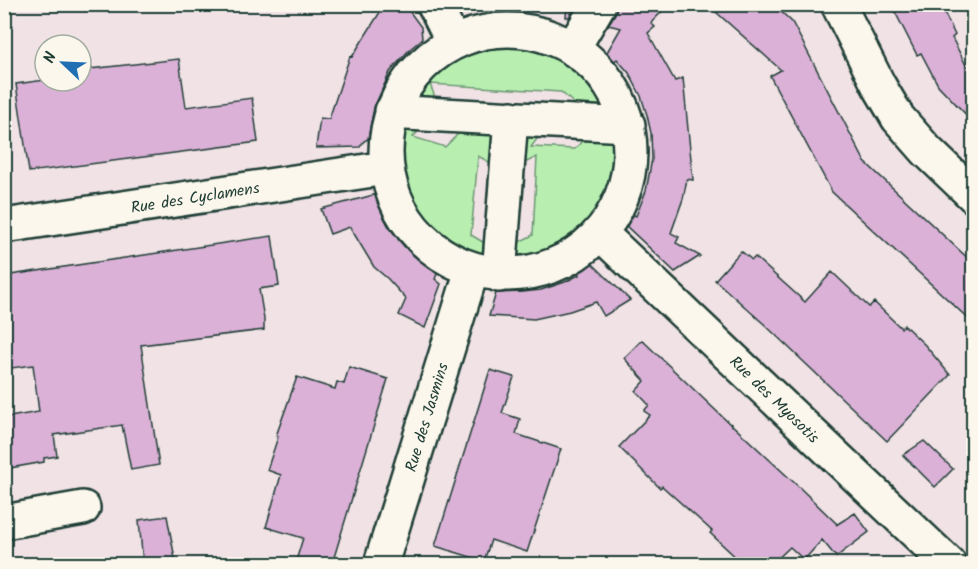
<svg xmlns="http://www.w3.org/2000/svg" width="978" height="569" font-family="Kalam,sans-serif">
<rect width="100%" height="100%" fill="#f1e2e6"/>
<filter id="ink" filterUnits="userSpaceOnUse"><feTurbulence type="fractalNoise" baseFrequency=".0167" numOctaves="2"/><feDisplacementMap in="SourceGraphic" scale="12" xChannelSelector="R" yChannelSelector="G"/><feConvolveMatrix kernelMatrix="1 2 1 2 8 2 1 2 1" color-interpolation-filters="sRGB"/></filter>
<g filter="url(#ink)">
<path fill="#b8efb1" stroke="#6c9672" stroke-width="1.5" d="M524 40C539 44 555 48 568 57 585 68 597 87 608 104L591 118 561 92 430 84 438 105 410 102C423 75 451 50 481 43 495 40 510 40 524 40Z
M427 122 413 137 445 147 469 123 497 129 498 167 478 156 471 235 493 248 484 259C459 248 428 234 415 208 410 198 407 188 404 178 398 161 397 145 403 128Z
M545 128 531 147 575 149 591 131 616 140C631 193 570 269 515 263L511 246 533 235 537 157 516 167 518 133Z"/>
<path fill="#dbb1d8" stroke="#1f3d34" stroke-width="1.5" d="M385 4H404L421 27 422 39 409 50 390 72 374 108 368 139 364 141 360 147 316 148 320 118 329 119 350 56 352 57Z
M567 4H577L569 17H566Z
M618 4H669L651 23 655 27 648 33 675 81 683 78 693 180 687 179 683 199 671 233 679 237 676 243 700 256 675 272 607 208 610 203 636 216 646 191 652 159 651 133 647 115 641 96 629 73 617 59 597 75 595 73 621 28 608 25 615 14Z
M707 4H773L792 22 865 162 974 264V324L832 192 770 76 781 70Z
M891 4H940L955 35 952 38 966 65 974 71V123L938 85 921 53 917 55Z
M179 59 186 107 252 98 258 142 29 172 16 84 45 80V81H81V70Z
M407 186 413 203 383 215 388 225 404 246 413 255 437 274 435 279 441 284 425 328 399 315 406 299 388 279 374 267 350 227 330 234 321 209Z
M272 236 279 286 259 289 264 319V330L141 345 159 465 131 470 122 425 54 435 57 456 44 458V462L4 469V418L39 412 33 365 4 369V276Z
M568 240 630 300 604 316 596 302 570 311 534 319 489 316 496 293 523 292 541 290 565 282 579 275 560 246Z
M741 251 752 260 755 257 805 302 832 272 869 307 874 302 901 328 904 325 925 345 950 375 887 441 764 324 715 280Z
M642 340 731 425V424L800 488 837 524 836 525 855 513 869 532 836 557 822 540 804 560 790 547 772 564H743L710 533 712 531 662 486 660 488 619 447 650 415 644 411 649 405 636 391 645 381 624 358Z
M349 367 388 379 332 564H295L303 538 266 527 281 475 267 470 278 437 276 436 297 377 335 389 337 382 344 384Z
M490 370 514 377 502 413 520 419 516 434 561 449 527 552 491 540 484 561 435 546Z
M924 441 953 469 935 487 903 455Z
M167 516 176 564H143L139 520Z"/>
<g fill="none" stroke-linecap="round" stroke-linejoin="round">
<g stroke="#1f3d34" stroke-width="38">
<path id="minor" d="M434 4 453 42
M838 4 878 84 898 118 927 151 974 196
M386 152a122 122 0 1 1 244 0a122 122 0 1 1-244 0Z
M573 48 599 4
M392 111 406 113 628 125
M4 226 386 168
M600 233 949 564
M499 275 511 118
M4 522 83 508
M381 564 472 270"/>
</g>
<use href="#minor" stroke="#fbf7ec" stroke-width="33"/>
</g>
</g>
<g text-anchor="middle" stroke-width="6" stroke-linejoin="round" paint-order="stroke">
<g font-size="16" fill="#1f3d34" stroke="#fbf7ec">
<text transform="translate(195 197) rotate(-9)" y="6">Rue des Cyclamens</text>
<text transform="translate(775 399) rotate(44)" y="6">Rue des Myosotis</text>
<text transform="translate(426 417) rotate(-73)" y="6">Rue des Jasmins</text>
</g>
</g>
<rect width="978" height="569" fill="none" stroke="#fbf7ec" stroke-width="24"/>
<rect x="12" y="12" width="954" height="545" fill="none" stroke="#1f3d34" stroke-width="2" filter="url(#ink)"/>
<g transform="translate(63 63) rotate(293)"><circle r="28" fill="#fbf7ec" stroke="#a3ada2" stroke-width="1.5"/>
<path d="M0-4.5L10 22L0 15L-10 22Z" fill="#1f6fb2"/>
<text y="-9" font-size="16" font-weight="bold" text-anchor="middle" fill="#1f3d34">N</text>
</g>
</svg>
